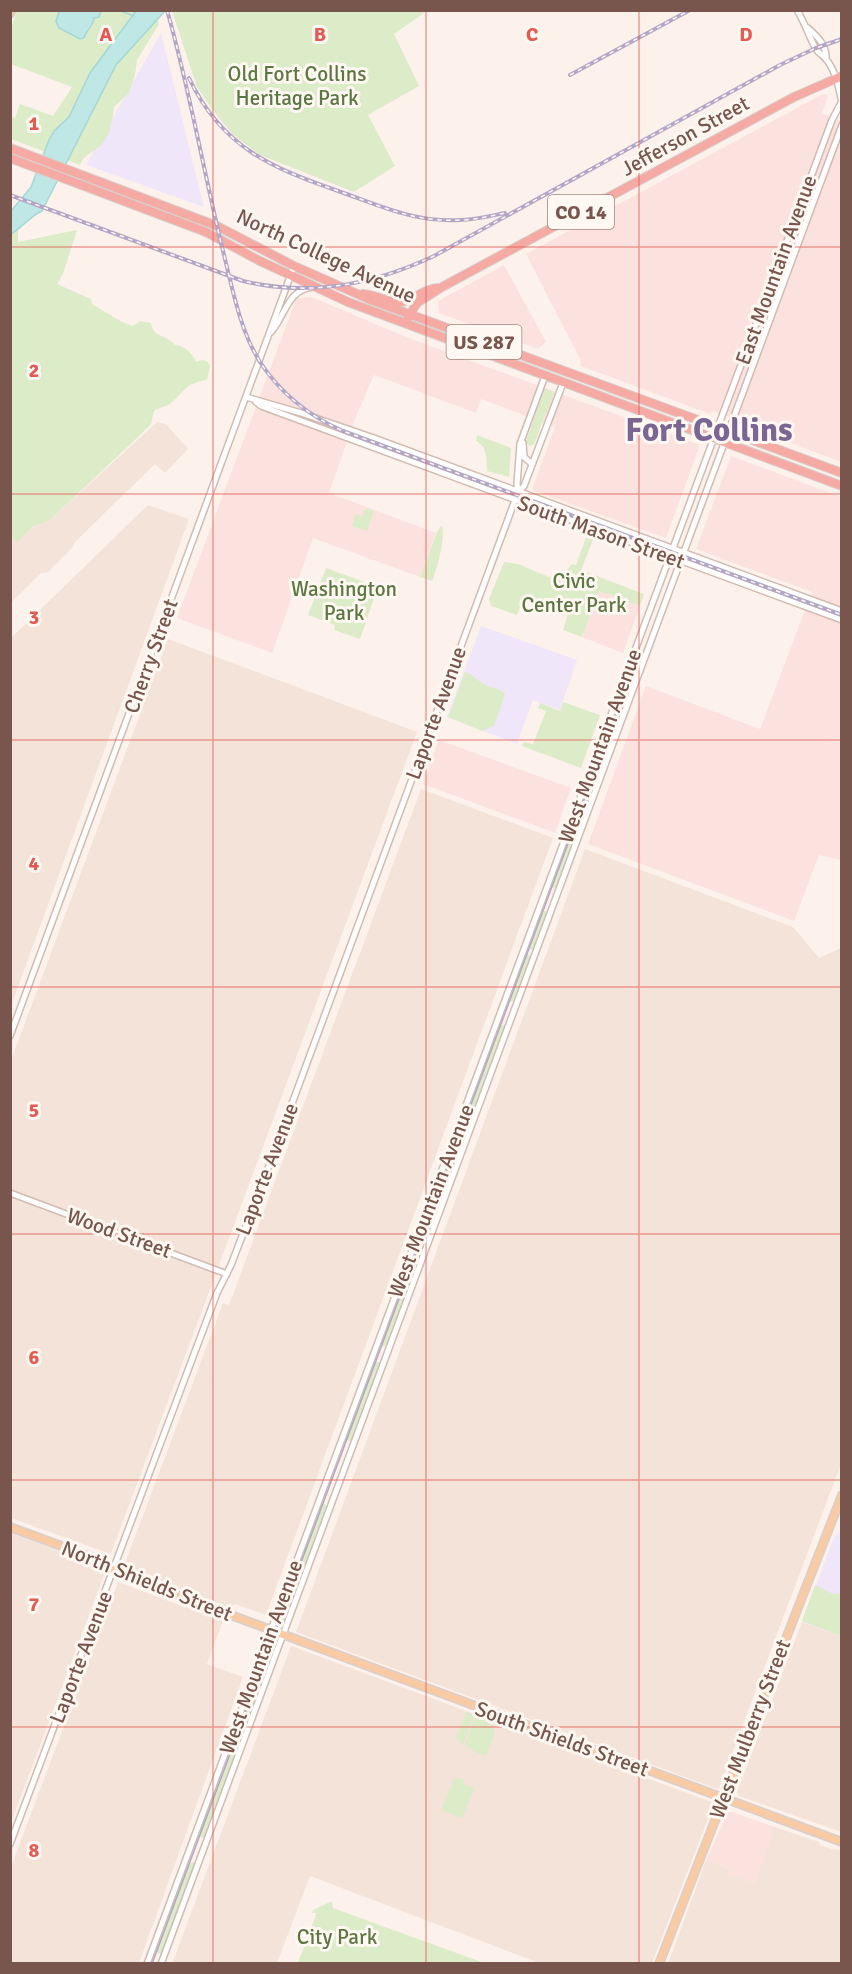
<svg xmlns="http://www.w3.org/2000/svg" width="852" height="1974" font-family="Signika,sans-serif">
<rect width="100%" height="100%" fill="#fcf2eb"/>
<path fill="#f4e3d9" d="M157 422 166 424 188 449 165 473 155 464 75 542 72 548 48 572 41 573 11 603V536L17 541 32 527 49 521Z
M148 505 189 519 11 1006V638Z
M168 639 417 732 212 1284 111 1553H108L11 1518 10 1063Z
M421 789 553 838 266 1615 235 1604 231 1608 125 1568 124 1566 223 1303 229 1305Z
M585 849 793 927 819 958 841 948V1464L719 1788 717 1789 296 1632Z
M11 1533 75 1557 104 1575 11 1823Z
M118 1582 223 1621 207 1664 243 1677 139 1963H11V1867Z
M802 1622 841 1636V1832L739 1796 737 1792Z
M291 1646 711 1802 713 1806 652 1963H539L310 1876 277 1963 172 1964Z
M775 1827 819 1842 820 1845 832 1849 841 1850V1963L668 1964 706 1860 731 1869 729 1874 754 1883Z"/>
<path fill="#fce2df" d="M821 95 825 94 828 96 822 113 842 121 841 462 743 425V422L713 411 710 414 581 366 580 359 526 254Z
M504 265 546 342 538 349 439 313 438 301Z
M306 297 314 298 411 339 700 445 666 538 534 491 533 487 555 427 481 399 476 413 374 375 354 421 329 493 436 533 420 577 313 538 272 653 177 618 295 302 297 299Z
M731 456 841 497V860L819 855 794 921 588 844 646 686 760 729 812 592 696 549Z
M599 591 640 606 623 653 582 637Z
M439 740 571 788 555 833 423 784Z
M728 1812H732L775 1827 755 1884 729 1874 731 1869 706 1860Z"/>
<path fill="#efe7f9" d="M161 33 204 207 86 165Z
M481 626 577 660 560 710 533 700 517 744 447 717Z
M839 1533 841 1535V1636L802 1622 834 1537Z"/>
<path fill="#dcebc8" d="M17 11H157L159 24 137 60 135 75 129 93 114 107C113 118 110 137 101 145 93 153 84 154 80 165L11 139 12 117 15 118 20 104 53 116 72 87 11 64V28Z
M172 11H427L394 34 419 86 368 115 395 166 354 192 260 155 233 135 214 112 197 87Z
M18 226V242L77 230 63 274 57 284 91 299 92 304 122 322 133 326 140 321 151 323C153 338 165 333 175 345 184 345 193 354 196 362L202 360 207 361 210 366 207 380C184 384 187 389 171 403 167 407 159 407 154 411L151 424 138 437 49 521 32 527 17 542 11 536V229Z
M545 388 554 392 534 444 530 446 526 443 527 438Z
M477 435 511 448 509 477 487 471C486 458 488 447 476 441Z
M366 508 374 511 367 531 352 526 356 514 362 516Z
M442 525C445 542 438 565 432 581L420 577 437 532Z
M587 535 594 537 581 570 644 594 640 606 599 591 582 637 563 630 568 614 524 598 517 615 491 606 489 599 504 562 518 564 549 577 564 573 572 564 576 565Z
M326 568 378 587 360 639 334 630 335 625 308 615Z
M465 672C476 676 474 678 482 683 490 689 499 686 505 695L494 726 482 731 448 717Z
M625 687H629L631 689 600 771 596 773 594 769Z
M563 702 600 715 581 768 522 746 524 742 533 744 546 711 538 708 540 703 560 711Z
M584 797H588L590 800 557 887 553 888 551 885Z
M542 911H546L547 914 535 948 531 950 528 946Z
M527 954 531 956V958L515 1001 510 1002 508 999Z
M500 1025H504L505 1028 473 1116 468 1117 466 1114Z
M457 1141H461L462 1144 430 1231 425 1232 423 1229Z
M416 1255 420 1258 387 1345 383 1347 381 1344 413 1257Z
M375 1362H379L381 1364 353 1440 348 1441 346 1438Z
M325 1504 327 1507 284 1624 280 1626 277 1622 321 1505Z
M815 1585 833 1594H841V1636L802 1621Z
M272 1641 277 1642 276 1645 245 1731 241 1732 238 1728Z
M466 1712 474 1715 463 1745 456 1738Z
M476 1716 492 1722 495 1733 486 1756 475 1752 465 1744Z
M232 1747H236L238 1750 205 1837 202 1838 199 1835Z
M455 1777 465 1780 464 1784 474 1788 462 1818 441 1810Z
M193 1862 195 1865 162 1952 159 1954 156 1950 188 1864Z
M330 1902H332L333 1908 484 1963H298L316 1915V1913H312L313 1910Z"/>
<path fill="#bee7e5" stroke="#a5d8d7" stroke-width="1.5" d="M62 11V10L101 11 99 17 94 18C93 27 86 30 84 38L80 39 59 28 56 21 59 12Z
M136 11H165L116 65 42 211C30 216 23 227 11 234V211L31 187 49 140 54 131 69 117 90 73Z"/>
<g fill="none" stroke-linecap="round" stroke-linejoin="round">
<path stroke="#a5d8d7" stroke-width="1.5" d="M118 10 134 16"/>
<g stroke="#d2bbb2" stroke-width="8">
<path id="minor" d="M797 10C805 23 809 37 816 49 819 54 823 55 826 59 836 71 840 91 842 105
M808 28C818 37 827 46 826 59
M271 332C286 315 287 289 314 287
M246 397 301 413 374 438 842 611
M256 402 261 406 842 620
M523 443 524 457 532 464
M518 492 517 484 520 444 545 376
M10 1036 294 266
M10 1193 227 1274
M10 1844 217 1293 231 1265 266 1174 518 492 524 486 563 383
M147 1964 832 120 841 103
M161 1964 842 125"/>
</g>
<g stroke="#d9cfcd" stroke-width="10">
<path id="major" d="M10 14 12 10
M10 1527 94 1558 120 1574 139 1581 842 1842
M659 1964 842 1495"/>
</g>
<g stroke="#d9cfcd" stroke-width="10">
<path id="highway" d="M10 148 217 226 294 266 371 300 842 473
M10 158 206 232 260 261 348 302 842 486
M363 294C376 295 389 303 401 302 414 300 424 289 437 288
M408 318 417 303 442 287 794 97 842 76"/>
</g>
<use href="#minor" stroke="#fff" stroke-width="5"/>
<use href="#major" stroke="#f9cba5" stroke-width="7"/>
<use href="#highway" stroke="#f5aaa3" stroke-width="8"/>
<path stroke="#b3a7c8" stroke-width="1.5" d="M152 1964 625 690"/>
<g stroke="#b3a7c8" stroke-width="4">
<path id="rail" d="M167 10C190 91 204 174 224 255 233 291 240 330 260 362 281 394 309 416 343 431L842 615
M570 75 690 10
M189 78C222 148 272 168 341 192 380 206 417 223 460 220 475 220 490 216 505 213
M10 195 243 281C310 297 372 285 434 256L780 65 816 48 842 39"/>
</g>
<use href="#rail" stroke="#fff7f1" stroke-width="1.5" stroke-dasharray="4.5" stroke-linecap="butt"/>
</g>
<path fill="none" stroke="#e45952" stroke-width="1.5" stroke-opacity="0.55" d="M213 10V1964M426 10V1964M639 10V1964M10 247H842M10 494H842M10 740H842M10 987H842M10 1234H842M10 1480H842M10 1727H842"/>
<g text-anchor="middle" stroke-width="6" stroke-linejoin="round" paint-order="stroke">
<g fill="#fff7f1" stroke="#a0867e" stroke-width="1.5">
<rect x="548" y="195" width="66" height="34" rx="4.5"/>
<rect x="446.5" y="325" width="75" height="34" rx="4.5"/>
</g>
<g font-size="20" font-weight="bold" fill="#78554d">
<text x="581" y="219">CO 14</text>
<text x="484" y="349">US 287</text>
</g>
<g font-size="21" fill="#5b7842" stroke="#fff7f1">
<text x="297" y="81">Old Fort Collins<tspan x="297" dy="24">Heritage Park</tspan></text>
<text x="574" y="588">Civic<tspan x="574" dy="24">Center Park</tspan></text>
<text x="344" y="596">Washington<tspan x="344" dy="24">Park</tspan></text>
<text x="337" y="1944">City Park</text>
</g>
<g font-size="21" fill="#78554d" stroke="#fff7f1">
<text transform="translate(685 136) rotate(-29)" y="7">Jefferson Street</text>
<text transform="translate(326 256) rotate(25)" y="7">North College Avenue</text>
<text transform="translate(776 270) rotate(-70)" y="7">East Mountain Avenue</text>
<text transform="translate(601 532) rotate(20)" y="7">South Mason Street</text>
<text transform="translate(151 656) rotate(-70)" y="7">Cherry Street</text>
<text transform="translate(436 713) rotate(-70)" y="7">Laporte Avenue</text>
<text transform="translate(600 746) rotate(-70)" y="7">West Mountain Avenue</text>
<text transform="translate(267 1169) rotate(-69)" y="7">Laporte Avenue</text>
<text transform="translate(431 1201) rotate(-69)" y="7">West Mountain Avenue</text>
<text transform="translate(119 1233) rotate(20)" y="7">Wood Street</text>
<text transform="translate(147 1581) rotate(22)" y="7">North Shields Street</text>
<text transform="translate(81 1657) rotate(-69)" y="7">Laporte Avenue</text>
<text transform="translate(261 1657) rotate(-70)" y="7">West Mountain Avenue</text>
<text transform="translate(750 1729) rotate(-69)" y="7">West Mulberry Street</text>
<text transform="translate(562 1739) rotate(20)" y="7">South Shields Street</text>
</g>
<g font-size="33" font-weight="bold" fill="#7b6693" stroke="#fff7f1">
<text x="709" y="441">Fort Collins</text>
</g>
</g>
<g font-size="20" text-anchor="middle" font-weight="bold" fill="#e45952" stroke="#fff7f1" stroke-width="6" stroke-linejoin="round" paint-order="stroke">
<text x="106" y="41">A</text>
<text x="320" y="41">B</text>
<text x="532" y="41">C</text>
<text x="746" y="41">D</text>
<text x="34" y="130">1</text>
<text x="34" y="377">2</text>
<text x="34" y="624">3</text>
<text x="34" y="870">4</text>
<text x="34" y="1117">5</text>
<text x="34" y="1364">6</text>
<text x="34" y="1611">7</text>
<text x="34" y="1857">8</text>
</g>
<rect width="852" height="1974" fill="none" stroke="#78554d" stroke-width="24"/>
</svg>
